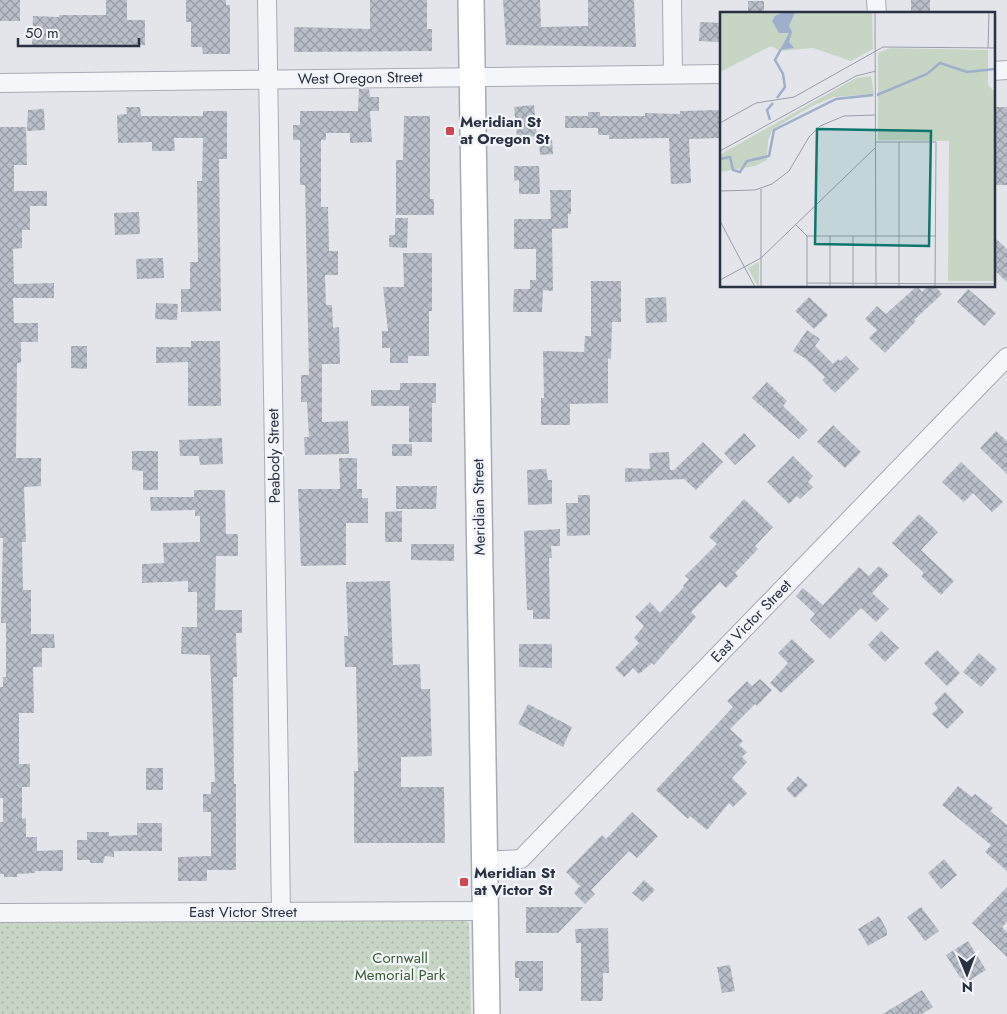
<svg xmlns="http://www.w3.org/2000/svg" width="1007" height="1014" font-family="Jost,sans-serif">
<defs>
<pattern id="park-dots" width="8" height="8" patternUnits="userSpaceOnUse" patternTransform="scale(1.25)"><rect width="8" height="8" fill="#c6d5c4"/><path d="M2 2h.1M6 6h.1" fill="none" stroke="#aab7aa" stroke-width="1.8" stroke-linecap="round"/></pattern>
<pattern id="building-cross-hatch" width="8" height="8" patternUnits="userSpaceOnUse" patternTransform="scale(1.25)"><rect width="8" height="8" fill="#babec8"/><path d="M0 0l8 8M0 8l8-8" fill="none" stroke="#979ba4"/></pattern>
</defs>
<rect width="100%" height="100%" fill="#e3e5eb"/>
<path fill="url(#park-dots)" d="M464 918 469 924 471 1014H0V923Z"/>
<path fill="url(#building-cross-hatch)" d="M0 0H20V21H0Z
M106 0H127V20H145V45H101V47L32 45 33 16 59 17V15H106Z
M186 0H226V5H230V54H203L202 47H191V22H186Z
M370 0H427V29H432V51L294 52V27L370 29Z
M503 0H540L541 27 588 26V0H634L636 47 506 45Z
M911 0H930V14H911Z
M748 1H764V14H748Z
M700 22 721 23V42L699 41Z
M359 89H369L370 97H379V111H370L372 142 350 143V133H326V140H321V207H328L329 251H338V275H325L326 305H332L333 328 339 327 340 364H322V422L348 421 349 454 305 455 304 437H309L307 402H301V375H309L305 185H300V140H293V125H300V111H358Z
M534 105 537 136 517 138 514 107Z
M126 107H140L141 116H203V111H227V159H219L221 311 181 312V289H190V262H198L197 181H202L203 138H174L175 151H152V142L118 143 117 115 127 114Z
M993 107H1007V185H996Z
M44 109 45 130 27 131 28 110Z
M721 110V138L689 139 691 183 671 184 669 138 609 139V135H598V128H565V116H588V112H600V116H645V113L680 114V111Z
M404 116H430V199H434V215H396V160H403Z
M0 127H26L27 165H14V191H47V206H30V230H22V248L13 249 14 284 54 283V298H13L14 323H38V342H21V363H17L16 458H41V486L24 487 26 542H22L23 590H31V634H54L55 648H42V667H33L34 713H19V764H30V787H22V819L26 818V837H37V851L63 850V871H35V873L17 874V877H4V874H0V822H3V798H0V687H3V677H6V623H1L3 538H0Z
M539 139H552L553 154 540 155Z
M514 166H539L540 194H519V180L514 181Z
M550 190H571V214H568V228L552 229 553 291 543 290 542 312H513L514 289H530V280H536V249H514V219H551Z
M139 212 140 234 115 235 114 213Z
M395 218H408L407 248 389 247V235H395Z
M993 236 1007 249V282L993 269Z
M403 253H432V311H429V356H408V363H390V348H382V331H388L383 287H404Z
M163 258 164 278 137 279 136 259Z
M591 281H621V322H612L611 359 608 358V403L570 404V425H541V398H544L543 351 584 352 585 336H591Z
M917 286 922 292 928 286H935L942 294 914 320 916 321 885 353 869 338 877 330 865 319 877 306 886 314Z
M968 289 996 313 984 326 957 302Z
M666 297 667 322 646 323 645 298Z
M809 297 828 315 814 329 795 311Z
M156 303 178 304 177 320 155 319Z
M807 330 820 339 815 346 833 364 838 359 840 361 846 356 859 369 835 393 822 380 825 377 806 359 793 351Z
M191 341H220L221 406H188V362L156 363V347H191Z
M71 346H87V369L71 368Z
M767 382 787 401 783 406 808 430 799 439 752 398Z
M400 383H436V403H432V442H409V406H371V390H400Z
M833 425 861 452 845 468 817 442Z
M996 431 1007 441V474L980 448Z
M744 433 756 446 735 465 724 453Z
M222 438 223 464 200 465 199 456H180L179 440Z
M703 442 723 462 696 490 684 479 625 482V468L650 469 649 453 669 452 670 470H674Z
M392 444H412V456H392Z
M132 451H158V490H143V471L132 470Z
M793 456 813 476 808 482 813 487 800 499 797 496 789 504 767 482Z
M339 458H357V489H362V498H368V523H346V565L301 566 298 489H340Z
M961 462 1003 502 992 512 973 493 964 502 942 482Z
M546 469 548 480H552V504L528 505 527 470Z
M396 486H437L436 509H396Z
M194 490H225L226 534H238V556H216L215 610H242V633H236L237 677H233L234 784H236V870H207V881H178V857L211 856V812H203V794H211V782H215L210 655 181 654 182 627H197V592H188V581L142 583V564L164 563 163 543 200 542V516H195V510L151 511 150 497H194Z
M578 495H590V535L567 536 566 503H578Z
M744 499 773 527 755 546 758 549 735 573 738 576 726 588 720 582 691 612 696 617 654 665 652 663 639 674 633 668 624 677 615 668 639 643 634 638 644 626 635 617 650 602 660 613 684 587 683 586 689 579 685 576 717 544 709 537Z
M402 511V542H385V512Z
M919 514 938 532 921 550 954 581 941 595 921 576 924 573 892 543Z
M560 529V546H551L552 558H549L550 619H533V610H527L524 531Z
M411 544H454V561L411 560Z
M879 566 889 575 872 593 889 609 876 622 861 608 830 639 810 620 815 614 796 596 803 588 823 605 859 567 869 576Z
M390 581 393 665 420 664 421 689H430L432 756 401 757V787H444L445 843H354V771H358L356 667H345L344 636H348L346 582Z
M881 631 899 648 885 662 868 645Z
M792 639 815 661 781 693 770 683 788 663 778 653Z
M519 644H552V668L519 667Z
M937 650 960 673 947 686 924 663Z
M979 653 997 669 981 687 963 672Z
M760 679 772 690 757 706 755 704 730 729 743 741 739 745 747 752 742 757 747 762 732 778 747 793 733 807 729 803 707 830 690 816 688 819 656 790 733 707 727 701 747 681 752 686Z
M945 692 964 712 947 729 932 714 938 708 934 703Z
M528 704 572 727 563 747 518 724Z
M146 768H163V790H146Z
M798 776 808 785 795 798 786 789Z
M958 786 972 797 975 794 993 808 990 811 1007 825V871L985 852 991 845 942 805Z
M632 812 658 836 637 858 629 851 591 890 595 894 585 904 574 893 580 886 566 872 602 835 606 839Z
M137 823H162V851H114V857L105 856 103 863H90V860H77V840H87V832H109V836L137 835Z
M944 859 957 875 941 889 928 873Z
M644 880 655 890 643 902 632 893Z
M1007 887V922L1002 927 1007 932V957L972 923Z
M526 907H583L558 933H526Z
M921 907 939 931 925 941 907 917Z
M879 916 887 930V935L868 946 858 929Z
M608 928 609 973H603V997L602 1001H581V943H576L575 929Z
M968 941 986 970 964 984 946 955Z
M515 961H543V991H519V978H515Z
M730 965 735 991 722 993 717 967Z
M922 990 933 1007 922 1014H883Z"/>
<g fill="none" stroke-linecap="round" stroke-linejoin="round">
<g stroke="#a8abb5" stroke-width="20">
<path id="street" d="M267 0 281 912
M672 0 673 74
M876 0 877 14
M993 71 1007 70
M0 83 721 74
M485 861 521 859 1007 357
M0 913 485 911"/>
</g>
<g stroke="#a8abb5" stroke-width="28">
<path id="secondary" d="M471 0 487 1014"/>
</g>
<use href="#street" stroke="#f5f6f9" stroke-width="18"/>
<use href="#secondary" stroke="#fff" stroke-width="25"/>
</g>
<g fill="#d0484f" stroke="#f2f4f8" stroke-width="2">
<rect x="445" y="126" width="10" height="10" rx="2.5"/>
<rect x="459" y="877" width="10" height="10" rx="2.5"/>
</g>
<g text-anchor="middle" stroke-width="4.5" stroke-linejoin="round" paint-order="stroke">
<g font-size="15" fill="#2a3143" stroke="#f2f4f8">
<text transform="translate(360 78) rotate(-1)" y="5">West Oregon Street</text>
<text transform="translate(274 456) rotate(-91)" y="5">Peabody Street</text>
<text transform="translate(479 507) rotate(-91)" y="5">Meridian Street</text>
<text transform="translate(751 621) rotate(-46)" y="5">East Victor Street</text>
<text x="243" y="917">East Victor Street</text>
</g>
<g font-size="15" font-weight="bold" fill="#2a3143" stroke="#f2f4f8" text-anchor="start">
<text x="460" y="127">Meridian St<tspan x="460" dy="17">at Oregon St</tspan></text>
<text x="474" y="878">Meridian St<tspan x="474" dy="17">at Victor St</tspan></text>
</g>
<g font-size="15" fill="#3b5f37" stroke="#f2f4f8">
<text x="400" y="963">Cornwall<tspan x="400" dy="17">Memorial Park</tspan></text>
</g>
</g>
<g transform="translate(720 12)">
<rect width="275" height="275" fill="#e3e5eb"/>
<path d="M0 0H152L153 37 131 49 93 36 60 39 51 34 0 60Z" fill="#c6d5c4"/>
<path d="M151 64 154 82 114 85 92 94 53 117 48 128 47 148 35 154 0 160 1 142 136 66Z" fill="#c6d5c4"/>
<path d="M170 36 268 38V73L275 80V269H228L229 129 158 128V41ZM39 250V275H38L28 256Z" fill="#c6d5c4"/>
<path d="M64 0H75L69 14 72 20 69 30 74 36 60 38 69 21H59L52 9 55 4Z" fill="#9eafcb"/>
<path fill="none" stroke="#9eafcb" stroke-width="2.5" d="M157 83 207 62 220 51 247 60 275 57M57 86 65 75 63 62 55 48 61 37M50 108 47 98 53 91M0 147 10 145 13 158 20 160 27 149 49 144 54 118 116 87 153 83"/>
<path fill="none" stroke="#999da8" stroke-width="1" d="M155 0 156 275M268 36 269 0M0 111 36 91 74 85 163 35 275 36M156 130H216L215 275M0 139 136 64 156 59M41 177V275M0 179 35 178 52 172 69 159 89 125 100 114 124 104 156 103M0 209 35 275M75 212 87 224V275M87 224H215M0 268 41 246 156 135M87 271 275 272M110 275V224M133 275V224M179 275V130"/>
<path fill="#0f766e" fill-opacity="0.15" stroke="#0f766e" stroke-width="2.5" d="M97 117 211 119 209 234 95 232Z"/>
<rect width="275" height="275" fill="none" stroke="#2a3143" stroke-width="2.5"/>
</g>
<g transform="translate(967 974) rotate(179)" stroke="#f2f4f8" stroke-width="4" paint-order="stroke">
<path d="M0-4L9 19L0 12L-9 19Z" fill="#2a3143"/>
<text y="-8" font-size="14" font-weight="bold" text-anchor="middle" fill="#2a3143">N</text>
</g>
<path d="M18 38v8h121v-8" fill="none" stroke="#2a3143" stroke-width="2.5"/>
<text x="25" y="38" font-size="15" fill="#2a3143" stroke="#f2f4f8" stroke-width="4" paint-order="stroke">50 m</text>
</svg>
